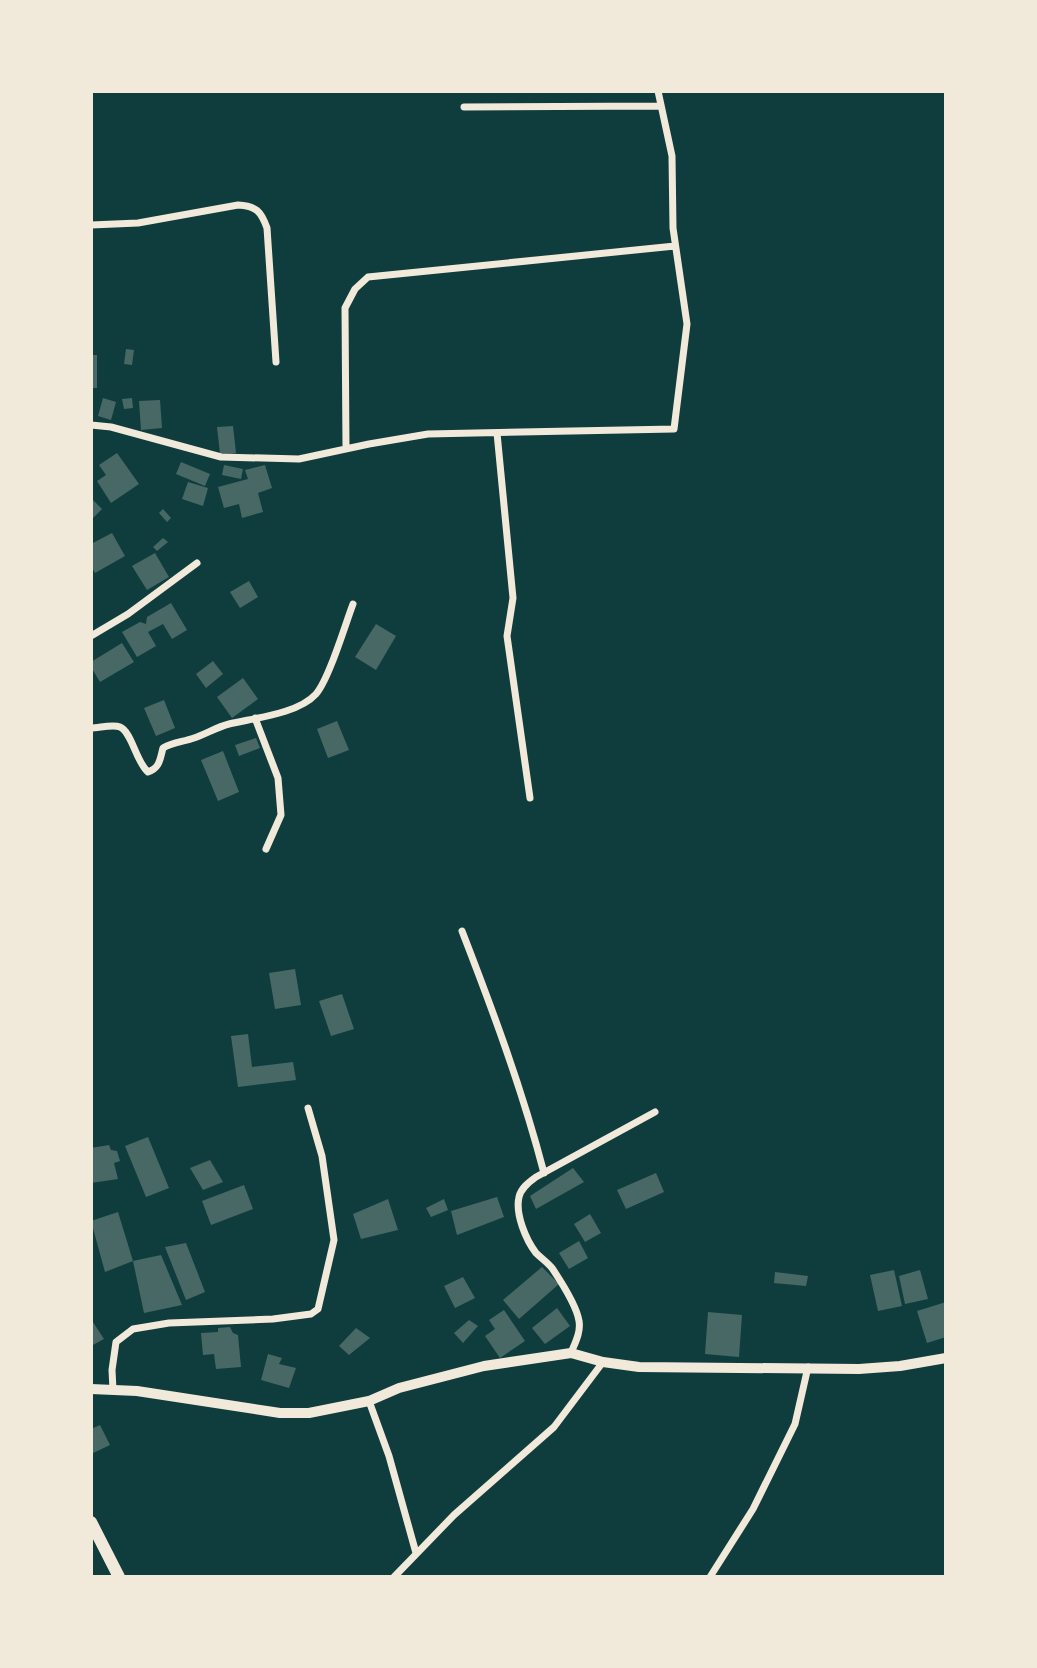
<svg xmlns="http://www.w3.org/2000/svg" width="1037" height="1668" font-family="Roboto,sans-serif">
<rect width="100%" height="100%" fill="#0f3d3e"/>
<path fill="#486865" d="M126 349 134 350 132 365 124 364Z
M91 355H97V388H91Z
M103 398 116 402 111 420 98 416Z
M132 398 133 408 124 409 122 399Z
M160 400 162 428 141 430 139 401Z
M233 426 236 453 220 454 217 427Z
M117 453 139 484 111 503 97 481 106 475 99 465Z
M181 462 210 474 205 486 176 474Z
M224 465 243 469 241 479 222 475Z
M265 465 272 488 258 493 263 512 242 518 239 504 224 508 218 487 248 479 245 470Z
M188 482 208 488 203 506 182 499Z
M91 498 102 509 91 520Z
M163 509 171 518 167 522 159 513Z
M112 533 125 556 95 573 91 566V544Z
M163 538 168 542 157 551 153 547Z
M155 553 169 577 147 590 132 566Z
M249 581 258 597 240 608 230 592Z
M171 603 187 630 172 639 163 624 148 632 156 646 137 657 122 632 140 622 146 624 147 617Z
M376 624 396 636 376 670 355 657Z
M122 643 134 662 100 682 91 667V662Z
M213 661 223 674 206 688 196 674Z
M243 678 258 699 232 718 217 697Z
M164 700 175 728 156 736 144 708Z
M337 721 349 750 328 758 317 729Z
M256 738 260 748 239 756 235 745Z
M223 751 239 792 218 801 201 760Z
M295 969 301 1005 275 1009 269 973Z
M342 994 354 1029 331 1036 319 1001Z
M248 1034 252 1067 293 1062 296 1080 238 1087 231 1036Z
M148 1137 169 1188 146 1197 125 1146Z
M109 1145 111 1150 117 1151 120 1161 114 1163 118 1179 91 1183V1148Z
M210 1160 223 1182 203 1190 190 1168Z
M573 1168 584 1182 536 1209 530 1196Z
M656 1173 664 1192 626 1209 617 1190Z
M244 1185 253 1209 211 1225 202 1201Z
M497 1197 504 1217 457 1235 451 1211Z
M388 1199 398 1230 361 1239 353 1214Z
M444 1199 448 1210 431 1217 426 1208Z
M118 1212 133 1261 105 1272 91 1221Z
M590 1214 601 1233 585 1242 574 1224Z
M579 1241 588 1258 569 1269 559 1253Z
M186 1243 205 1292 186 1300 165 1247Z
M161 1255 182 1305 144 1313 133 1261Z
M542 1267 559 1284 519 1319 503 1300Z
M894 1270 902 1306 878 1311 870 1275Z
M920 1270 928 1299 905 1304 899 1276Z
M775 1272 808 1276 806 1286 774 1283Z
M463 1277 475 1298 455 1308 444 1286Z
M946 1302V1337L927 1343 917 1311Z
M557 1308 570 1326 545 1344 532 1328Z
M504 1310 525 1341 500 1358 485 1336 495 1329 489 1320Z
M708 1312 742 1315 739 1357 705 1354Z
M91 1319 104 1339 91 1346Z
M469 1320 478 1326 463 1343 454 1333Z
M230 1327 233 1333 238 1335 241 1367 216 1369 214 1354 203 1355 201 1333 218 1332V1328Z
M356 1328 370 1338 349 1355 339 1346Z
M268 1354 282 1358 279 1364 296 1368 289 1388 261 1380Z
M100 1425 110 1445 91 1454V1429Z"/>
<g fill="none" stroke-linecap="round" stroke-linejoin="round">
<path stroke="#f1e9da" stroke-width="7" d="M464 107 659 106
M91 225 138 223 238 205C256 206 261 211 267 228L276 362
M91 425 111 427 221 457 299 459 369 444 428 434 674 429 687 324 673 228 672 156 658 91
M497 433 513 598 507 636 530 798
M346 449 345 308 355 289 368 277 675 246
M91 636 128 614 197 563
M255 718 278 778 281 815 266 849
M91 728C99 728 113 724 120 727 132 732 136 762 148 772 160 768 160 759 163 748 173 742 183 742 194 738 206 734 217 727 229 724 254 718 298 714 316 694 329 679 345 625 353 604
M462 931C493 1011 522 1089 544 1173
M571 1353C575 1343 581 1332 579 1321 577 1307 560 1280 552 1268 547 1262 541 1258 536 1253 526 1240 515 1214 519 1197 521 1188 529 1182 536 1177L655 1112
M113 1390 112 1370 116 1342 133 1329 169 1323 273 1319 311 1314 318 1309 334 1240 322 1156 308 1108
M369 1401 389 1456 416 1553
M394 1577 454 1515 554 1427 603 1362
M710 1577 753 1509 795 1424 808 1367"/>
<path stroke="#f1e9da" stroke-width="10" d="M91 1389 137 1391 280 1413H309L369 1401 399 1388 484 1366 571 1353 603 1362 639 1367 859 1369 900 1366 946 1358"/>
<path stroke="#f1e9da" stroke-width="12" d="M91 1522 119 1577"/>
</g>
<rect width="1037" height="1668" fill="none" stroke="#f1e9da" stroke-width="186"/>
</svg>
